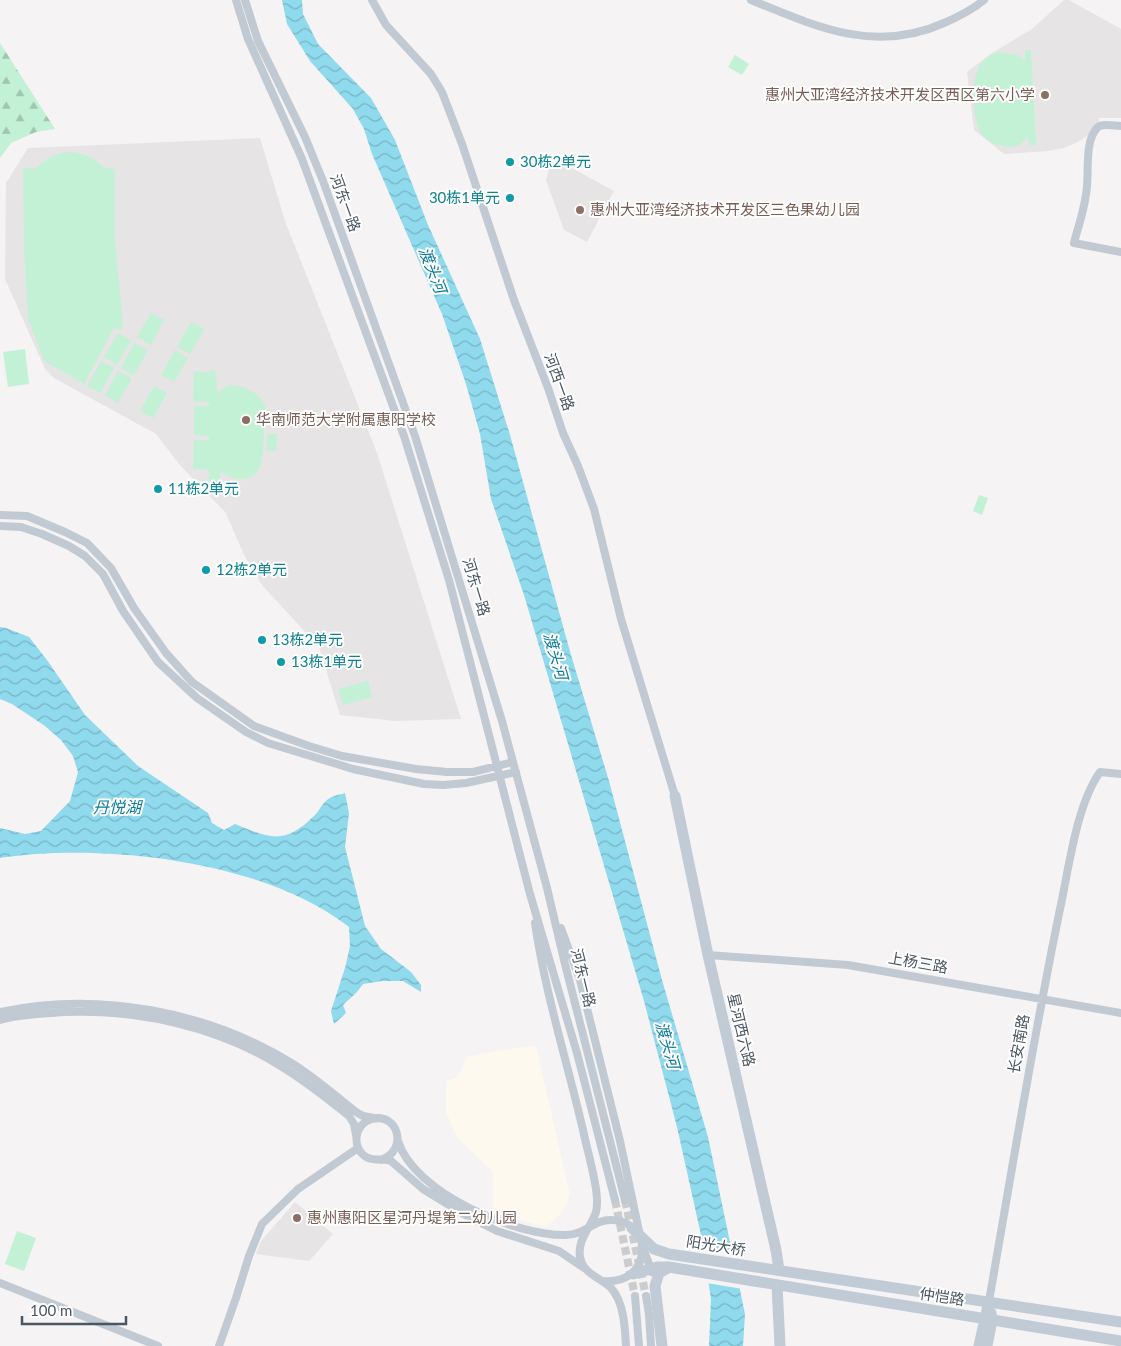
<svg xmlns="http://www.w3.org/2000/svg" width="1121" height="1346" font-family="Lato,'Noto Sans SC',sans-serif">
<defs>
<pattern id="forest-firs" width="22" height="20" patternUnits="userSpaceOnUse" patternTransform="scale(1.25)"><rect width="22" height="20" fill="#c3f1d5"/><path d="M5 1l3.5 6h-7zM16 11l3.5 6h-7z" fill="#a0c6b0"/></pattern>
<pattern id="water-waves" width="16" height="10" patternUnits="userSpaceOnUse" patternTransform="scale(1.25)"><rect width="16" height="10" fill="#90daee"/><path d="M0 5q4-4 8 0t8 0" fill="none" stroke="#78b4c4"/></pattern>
</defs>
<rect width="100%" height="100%" fill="#f5f3f3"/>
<path fill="#fdf9ef" d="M536 1046 570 1195 562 1213 546 1227 493 1213V1172L457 1137 446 1112V1081L458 1077 467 1057 501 1050Z"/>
<path fill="#e6e4e5" d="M1064 0H1069L1121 29V118H1099V124L1090 134 1078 142 1064 148 1048 151 1004 154 974 130 967 72 992 53 1032 29Z
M260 138 285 221 377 453 461 719 395 721 340 715 319 647 262 585 244 555 226 513 179 464 156 434 54 378 45 369 5 279 6 183 28 148Z
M559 161 614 191 587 242 564 230 546 180 550 166Z
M295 1202 333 1234 309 1261 256 1254 261 1241Z"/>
<path fill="url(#forest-firs)" d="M0 43 55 129 36 132 11 143 0 158Z"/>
<path fill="#c3f1d5" d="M1025 50H1031L1036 145H1029L1028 137C1025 140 1022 143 1019 145 1008 150 987 144 981 133 972 117 970 77 982 62 986 57 992 54 998 52L1018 55 1025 61Z
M735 55 749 64 742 75 728 67Z
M70 152C77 153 83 154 90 157 102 164 99 168 115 169V240L123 325 120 330 114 328 84 384 44 361 28 318 24 247 23 168 35 169C48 157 53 154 70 152Z
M151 313 164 320 151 345 137 337Z
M191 322 204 329 190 354 177 347Z
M118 333 131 340 117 365 104 357Z
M134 343 148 350 134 375 121 368Z
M25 349 29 384 8 387 3 352Z
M175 350 188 358 174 382 161 375Z
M101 361 114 368 100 393 87 386Z
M210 370 216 371 217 393C220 391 223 388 227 386 240 382 261 393 265 406 267 413 264 423 264 430 263 441 264 453 261 464 255 484 232 481 220 471L219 491 209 490V470L193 469 194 440H209V436L194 435V406H209V402L193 401 194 371 209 372Z
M118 371 132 378 118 403 105 395Z
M154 386 167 393 153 418 140 411Z
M267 434H277L276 451H267Z
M979 495 988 498 982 515 973 511Z
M368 681 372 697 343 705 338 689Z
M17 1231 36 1238 24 1271 5 1264Z"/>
<path fill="url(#water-waves)" d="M282 0H302L303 14 318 44 371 98 395 140 428 225 480 339 510 435 571 655 609 781 662 980 708 1137 745 1314 743 1346H709L711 1299 701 1235 677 1127 644 1001 524 595 491 499 480 434 466 384 442 314 372 154 364 129 353 109 310 61 287 24Z
M0 627 6 628 29 637 47 660 85 715 138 766 208 813 212 823 224 830 235 824C271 839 285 845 315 815 319 811 322 804 327 800 331 796 339 795 345 793L349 813 345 847 365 926 381 949 411 972 421 985V992L403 981H382L363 984 357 992 343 1005 346 1013 334 1024 331 1011 345 968 350 946 349 927C266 861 103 842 0 858V828L25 834 41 831 70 801 78 772 73 756 61 740 45 726 12 704 0 699Z"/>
<path fill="#f5f3f3" d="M701 1248 736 1253 743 1289 706 1283Z"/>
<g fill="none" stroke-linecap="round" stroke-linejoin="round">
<path stroke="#caccce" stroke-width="8" stroke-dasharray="8 4" stroke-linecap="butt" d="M615 1200 635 1296
M625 1200 646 1296"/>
<path stroke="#c1cad2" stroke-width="8" d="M236 0 248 39 302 159 404 436 449 580 530 894 577 1053 615 1200
M245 0 258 41 305 137 323 181 415 436 502 721 547 888 564 960 625 1200
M372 0 386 25 431 74 442 92 462 144 514 300 548 388 563 433 578 466 594 509 621 619 675 796
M751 0C817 27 875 54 944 23 958 17 972 10 984 0
M1121 126C1115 126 1103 123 1098 127 1083 141 1090 176 1086 194 1084 211 1078 227 1074 243L1121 252
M0 515 27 516 65 532 87 543 111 568 134 608 166 653 192 682 254 726 309 746 342 756 416 769 447 772H473L513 762
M0 526 21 527 42 534 69 546 85 556 103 574 123 611 158 662 197 698 246 732 268 743 353 769 424 784 443 785 466 783 516 772
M535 923C545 993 567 1061 583 1130 587 1149 593 1169 596 1189 597 1196 598 1204 596 1212 591 1228 577 1239 580 1257 584 1275 600 1277 611 1288 624 1302 625 1328 626 1346
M561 928 580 980 620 1141 642 1245 652 1272
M708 955 848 965 1121 1013
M0 1012C98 991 208 1011 293 1064 315 1078 336 1096 356 1112L363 1116 374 1118
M0 1020C20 1014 43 1014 64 1012 137 1009 216 1026 279 1065 304 1080 327 1098 349 1116L354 1124 356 1135
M398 1141C414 1193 515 1236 566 1235 585 1235 594 1219 612 1220 621 1220 630 1224 635 1231
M381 1160C409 1150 398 1112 372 1119 353 1124 351 1150 368 1158 376 1161 384 1158 391 1161L423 1189 467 1216 497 1231 559 1251 584 1268
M602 1281C624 1283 643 1272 642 1248
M0 1283 158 1346
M635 1296 639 1346
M646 1296 649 1314 651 1346
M989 1301C1012 1170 1033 1039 1060 909 1069 868 1076 806 1100 772L1121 774
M219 1346 236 1298 249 1256 262 1224 298 1189 358 1148"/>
<path stroke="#c1cbd6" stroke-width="11" d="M675 796 708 955 776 1250 779 1270
M632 1228 654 1249 669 1254 1121 1322
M633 1274 657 1267H669L1121 1341
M777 1285 780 1346
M662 1346 655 1286 659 1273 668 1268
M979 1346 989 1301
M987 1346 992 1320 991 1313"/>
</g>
<g fill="#8d6e63" stroke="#fff" stroke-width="2">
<circle cx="1045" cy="95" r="5"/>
<circle cx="580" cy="210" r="5"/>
<circle cx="246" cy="420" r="5"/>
<circle cx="297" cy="1218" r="5"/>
</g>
<g fill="#0f9aa8" stroke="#fff" stroke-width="2">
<circle cx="510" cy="162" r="5"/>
<circle cx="510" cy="198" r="5"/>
<circle cx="158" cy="489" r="5"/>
<circle cx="206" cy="570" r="5"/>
<circle cx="262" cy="640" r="5"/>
<circle cx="281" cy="662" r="5"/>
</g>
<g text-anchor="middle" stroke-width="4" stroke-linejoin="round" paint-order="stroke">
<g font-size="15" fill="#785e54" stroke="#fff" text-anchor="start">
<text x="1035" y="100" text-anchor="end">惠州大亚湾经济技术开发区西区第六小学</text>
<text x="590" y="215">惠州大亚湾经济技术开发区三色果幼儿园</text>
<text x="256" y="425">华南师范大学附属惠阳学校</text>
<text x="307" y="1223">惠州惠阳区星河丹堤第二幼儿园</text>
</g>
<g font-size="15" fill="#0d838f" stroke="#fff" text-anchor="start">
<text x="520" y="167">30栋2单元</text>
<text x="500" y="203" text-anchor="end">30栋1单元</text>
<text x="168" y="494">11栋2单元</text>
<text x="216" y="575">12栋2单元</text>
<text x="272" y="645">13栋2单元</text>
<text x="291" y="667">13栋1单元</text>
</g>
<g font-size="15" fill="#4a5661" stroke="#fff">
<text transform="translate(345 203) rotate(70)" y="5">河东一路</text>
<text transform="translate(559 382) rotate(70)" y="5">河西一路</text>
<text transform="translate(476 587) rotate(73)" y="5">河东一路</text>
<text transform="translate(918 963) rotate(10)" y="5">上杨三路</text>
<text transform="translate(583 978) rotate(76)" y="5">河东一路</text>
<text transform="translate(741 1030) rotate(77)" y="5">星河西六路</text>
<text transform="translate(1019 1044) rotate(-80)" y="5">长安南路</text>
<text transform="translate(716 1246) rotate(9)" y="5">阳光大桥</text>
<text transform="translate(942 1297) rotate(9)" y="5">仲恺路</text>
</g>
<g font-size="16" font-style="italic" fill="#0c7c9b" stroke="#fff">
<text transform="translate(433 270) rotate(69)" y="6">渡头河</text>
<text transform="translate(556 656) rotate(74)" y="6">渡头河</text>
<text x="117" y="813">丹悦湖</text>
<text transform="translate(668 1045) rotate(74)" y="6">渡头河</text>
</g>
</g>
<path d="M22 1316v8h104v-8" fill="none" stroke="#4a5661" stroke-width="2.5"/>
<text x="30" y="1316" font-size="15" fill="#4a5661" stroke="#ffffff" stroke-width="4" paint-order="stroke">100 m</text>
</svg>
